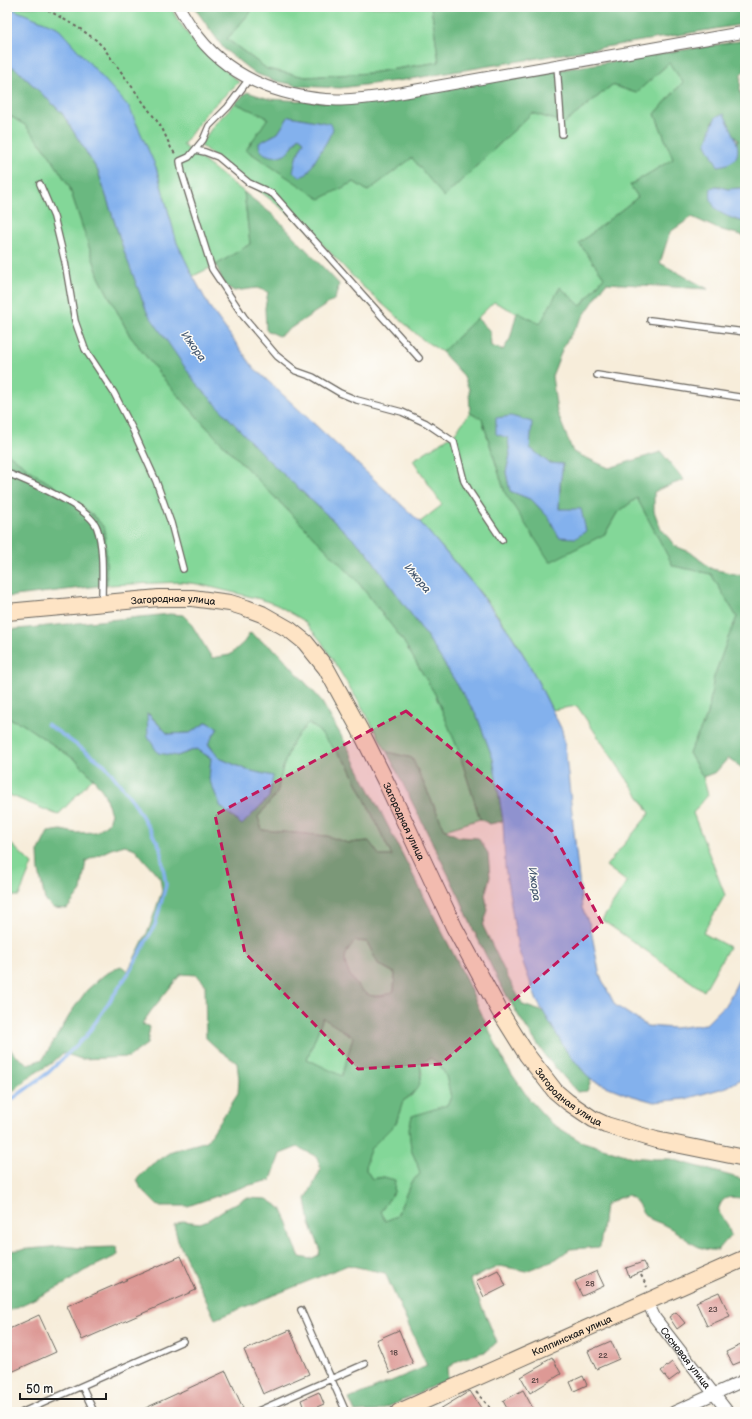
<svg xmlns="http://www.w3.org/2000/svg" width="752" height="1419" font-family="'Balsamiq Sans',sans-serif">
<rect width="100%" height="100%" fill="#fdfcf7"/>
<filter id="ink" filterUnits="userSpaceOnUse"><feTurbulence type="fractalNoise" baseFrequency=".025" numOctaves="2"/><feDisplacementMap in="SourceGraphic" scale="8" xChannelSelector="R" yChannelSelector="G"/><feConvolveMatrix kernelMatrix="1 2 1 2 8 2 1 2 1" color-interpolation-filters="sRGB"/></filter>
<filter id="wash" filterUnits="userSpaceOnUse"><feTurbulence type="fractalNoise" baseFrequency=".012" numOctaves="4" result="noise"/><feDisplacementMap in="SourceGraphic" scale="16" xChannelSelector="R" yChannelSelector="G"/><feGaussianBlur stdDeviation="0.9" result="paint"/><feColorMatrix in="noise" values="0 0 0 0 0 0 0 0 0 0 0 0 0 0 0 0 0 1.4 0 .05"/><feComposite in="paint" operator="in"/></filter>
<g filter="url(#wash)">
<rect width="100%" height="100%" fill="#f7edda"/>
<path fill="#83d798" stroke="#507a5a" d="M7 7H171L176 17 195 44 239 82 206 113 183 145 244 192 250 244 216 265 193 276 177 243 156 167Z
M255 7H431L439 62 370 73 306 77 267 69 227 39Z
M669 63 683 82 655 114 673 159 630 185 638 197 579 243 604 277 581 306 540 324 494 302 442 352 422 339 361 285 306 227 200 145 214 125 235 103 269 118 246 150 354 182 368 191 412 157 445 196 532 113 565 123 612 85 636 93Z
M7 114 25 125 48 153 69 186 99 277 130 336 167 383 210 431 357 581 402 639 435 694 458 749 480 819 445 830 412 758 387 752 365 712 321 641 303 620 277 605 260 599 198 584 181 582 107 585 104 529 97 519 78 502 38 476 7 453Z
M470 413 482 419 505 493 605 534 617 513 637 498 673 565 711 574 737 617 728 638 714 677 708 714 689 753 703 777 708 795 693 813 725 895 703 933 729 947 704 991 602 920 627 882 606 866 650 813 577 706 552 710C539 684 527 658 511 634 484 594 451 558 420 522L442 505 413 460 454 434Z
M7 718 21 723 77 761 93 778 58 815 7 794Z
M308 723 318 730 349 766 392 856H380L368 841 348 843 327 836 262 830 258 817 277 793 283 767 292 743Z
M7 840 32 864 19 896H7Z
M355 941 367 942C375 957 378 967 395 973L394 991C387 995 381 997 373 996 360 994 345 972 345 960 345 952 350 947 355 941Z
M323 1018 353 1037 342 1077 307 1059Z
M431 1058 440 1065 446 1076 451 1097 447 1105 412 1152 417 1163 420 1174 411 1182 397 1216 385 1222 381 1211 394 1192 384 1177 372 1179 366 1170 367 1158 371 1147 396 1123 403 1101 412 1095 422 1074 420 1063Z"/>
<path fill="#6ab880" stroke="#436a4e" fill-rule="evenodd" d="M194 7H255L227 39 267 69 306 77 370 73 439 62 431 7H745V24L404 80 340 88 300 86 276 81 254 73 224 49Z
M745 40V70L741 74 740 90 745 117V190L741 188 728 189 716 186 732 219 745 222V236L718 229 692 217 670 232 660 263 708 289 606 283 564 345 552 376 557 412 573 452 609 468 661 452 684 480 662 488 654 492V511L660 527 675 546 690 552 712 569 745 576V770L728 758 716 772 703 777 689 753 708 714 714 677 728 638 737 617 711 574 673 566 637 498 617 513 605 534 550 562 505 493 482 419 470 413 469 389 463 375 442 352 477 318 490 331 491 346 503 350 510 339 517 312 540 324 560 287 581 306 604 277 579 243 638 197 630 185 673 159 655 114 683 82 669 63 636 93 612 85 565 123 532 113 444 197 412 158 368 191 354 182 320 199 246 150 268 118 235 103 247 92 269 99 339 103 392 97ZM724 115 735 137 739 141 706 144 711 133 713 121ZM289 116 322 122 296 158 304 141 299 137 290 150 270 137 278 133ZM508 438 530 448 549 463 563 464C559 488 559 512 559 537L549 518 532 500 510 491 506 472 510 455Z
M7 65 15 68 62 113 98 171 125 254 266 458 366 551 428 638 477 716 493 759 503 821 490 824 480 819 458 749 435 694 402 639 357 581 210 431 167 383 130 336 99 277 69 186 48 153 25 125 7 114Z
M244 192 273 215 339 284 335 299 279 336 266 330 265 308 268 292 257 288 234 291 224 285 216 265 250 244Z
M7 453 38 476 78 502 97 519 105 529 107 585 7 597Z
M170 614 183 615 190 622 212 658 230 655 244 642 250 633 278 652 320 699 346 744 458 963 505 1064 529 1099 551 1123 580 1141 632 1157 654 1159H671L745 1180V1198C730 1198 723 1193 718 1211L727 1224 731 1235 718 1250C695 1252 685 1235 666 1226 660 1222 651 1221 646 1216 638 1208 641 1203 628 1195L619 1198 605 1205 600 1247 570 1249 556 1259 526 1271 500 1266 470 1279 497 1342 487 1351 461 1359 447 1368 448 1379 395 1404 377 1411 355 1412 349 1399 427 1366 385 1273 348 1265 215 1319 178 1241 174 1225 182 1221 200 1223 208 1220 225 1209 246 1198 267 1199 281 1208 288 1223 293 1241 300 1257 310 1259 319 1255 320 1248 310 1224 306 1199 321 1169 317 1157 298 1147 280 1154 271 1180 246 1186 188 1206H158L141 1189 137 1179 151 1165 172 1151 207 1141 238 1094 239 1079 237 1063 219 1050 206 1038 205 984 197 975 181 974 151 1011 142 1024 150 1027 147 1044 129 1057 81 1059 63 1053 52 1063 32 1075 7 1096V1045L15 1055 28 1064 43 1059 74 1008 87 990 104 975 121 966 128 971 149 929 162 891 160 878 135 849 125 845 111 849 86 861 81 891 67 909 53 908 45 900 39 871 38 852 48 832 61 830 76 833 96 832 108 823 111 814 104 793 93 778 77 761 21 723 7 718V630ZM148 713 168 734 190 733 207 722 218 728 208 743 219 758 247 770 272 776 269 797 242 824 221 807 209 779 211 758 196 749 177 756ZM308 723 318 730 349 766 392 856H380L369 841 348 843 327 836 262 830 258 817 277 793 283 767 292 743ZM355 941 367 942 378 964 395 973 394 991C387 995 381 997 373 996 360 994 345 972 345 960 345 952 350 947 355 941ZM323 1018 353 1037 342 1076 307 1059ZM431 1058 440 1065 446 1076 451 1097 447 1105 412 1116 409 1128 410 1141 412 1152 417 1163 420 1174 411 1182 397 1216 385 1221 381 1211 394 1192 395 1180 384 1177 372 1179 366 1170 367 1158 371 1148 396 1123 403 1101C420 1090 422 1082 420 1063Z
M387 752 412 758 445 830 459 837 478 838 488 853 490 877 485 895 488 910 483 926 506 974 523 1005 544 1012 567 1052 591 1080 587 1091 577 1092 546 1057 518 1015 499 982 473 929 460 898Z
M62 1246 81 1248 117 1247 118 1255 84 1271 63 1285 7 1312V1251Z"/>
<path fill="#83b1ed" stroke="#506684" d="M7 7 57 27 129 107 156 167 177 243 193 276 209 306 254 368 420 522 472 583 510 633 529 664 562 730 565 746 582 908 590 925 600 976 615 1005 647 1026 675 1028 706 1024 727 1003 742 973 745 964V1077L727 1087 685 1099 654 1102 626 1094 591 1080 567 1052 537 1001 518 949 505 867 503 821 493 759 477 716 428 638 366 551 266 458 195 382 147 312 125 254 98 171 62 113 15 68 7 65Z
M724 114C734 135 752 162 718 166L706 144C710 135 711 123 717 116Z
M289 116 322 122 331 124 333 129 327 141 307 174 300 177 293 172 296 158 304 141 299 137C295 141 293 146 290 150 283 157 273 158 265 154 261 151 259 149 259 143L278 133Z
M716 186 728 189 741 188 745 190V222C726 217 707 211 711 188Z
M511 416 532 422 530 448 549 463 563 464 560 484 559 509H581L586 531 576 538 559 537 549 518 532 500 510 491 506 472 510 455 508 438 496 434V418Z
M147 713 168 734 190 733 207 722 218 728 208 744 219 758 247 770 273 776 269 797 242 825 221 807 209 779 211 758 196 749 177 756 158 753 148 737Z"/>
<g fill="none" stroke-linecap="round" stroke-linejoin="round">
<path stroke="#83b1ed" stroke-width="3.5" d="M7 1103 49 1072 87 1035 130 971 155 925 166 885 160 847 133 801 105 765 47 724"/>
</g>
<g id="blocks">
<path fill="#dd9995" d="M181 1256 196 1290 82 1340 67 1306Z
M643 1262 647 1270 629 1277 626 1268Z
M498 1270 506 1286 484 1297 476 1281Z
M597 1271 604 1286 582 1296 575 1281Z
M719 1292 730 1316 707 1326 696 1302Z
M676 1312 685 1323 677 1329 669 1317Z
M39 1315 56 1352 7 1374V1330Z
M290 1330 309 1374 263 1394 244 1350Z
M399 1330 413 1364 390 1373 376 1340Z
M611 1341 619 1359 596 1369 588 1351Z
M745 1343V1360L733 1365 726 1352Z
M552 1357 561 1374 530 1393 521 1377 544 1364 543 1362Z
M672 1362 680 1373 669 1381 661 1371Z
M226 1371 243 1408 235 1412H137Z
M583 1376 587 1385 574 1391 570 1382Z
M523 1390 535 1412H509L503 1401Z
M470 1391 481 1408 474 1412H435Z
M319 1392 324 1404 305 1412 301 1400Z"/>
</g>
</g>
<g filter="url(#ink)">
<use href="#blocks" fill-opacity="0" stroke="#69655e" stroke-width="1"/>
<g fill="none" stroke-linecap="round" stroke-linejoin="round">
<g stroke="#69655e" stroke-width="8">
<path id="lane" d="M557 65 562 134
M249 79 228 107 209 126 203 140 189 157 180 161 182 173 212 269 244 317 277 356 296 371 313 377 340 393 357 400 402 412 426 423 454 442 464 481 470 492 502 540
M195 150 205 152 218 157 249 183 273 194 419 358
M40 184 54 217 65 262 75 321 85 349 114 393 132 428 156 481 171 523 183 569
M650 320 745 332
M597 375 745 398
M7 473C27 481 90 507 97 528 104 546 102 582 102 601
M301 1310 346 1412
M82 1386 94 1412
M258 1411 365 1364
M23 1412 183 1341"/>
</g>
<g stroke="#69655e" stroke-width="13">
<g id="street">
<path d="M179 7C183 14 187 21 192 28 225 77 280 98 337 100 353 100 368 98 383 96L745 32"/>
<path id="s1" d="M647 1301 655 1318 728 1412"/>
<path d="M674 1412 745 1380"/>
</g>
</g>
<g stroke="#69655e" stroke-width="18">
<g id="secondary">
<path id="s2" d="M7 612 159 598H192L230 603 246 608 262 614 290 630 305 642 326 668 360 730 387 784 454 927 499 1010 527 1055 555 1091 568 1102 593 1119 606 1125 656 1140 745 1158"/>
<path id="s3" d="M399 1412 745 1258"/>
</g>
</g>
<path stroke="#69655e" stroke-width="2" stroke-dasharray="3 3" stroke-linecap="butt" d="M43 7 82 30 96 40 103 47 162 128 171 148 176 155
M641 1275 647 1287
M476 1392 494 1412"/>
<use href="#lane" stroke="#fff" stroke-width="5.5"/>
<use href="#street" stroke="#fff" stroke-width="11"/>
<use href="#secondary" stroke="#fee4c5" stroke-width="16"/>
</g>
</g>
<path fill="#c2185b" fill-opacity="0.2" stroke="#c2185b" stroke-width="3" stroke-dasharray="8 5" stroke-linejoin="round" d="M406 711 552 831 602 923 441 1064 358 1069 245 953 215 815Z"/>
<g text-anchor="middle" stroke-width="3" stroke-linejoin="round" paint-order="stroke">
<g font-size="8" fill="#4c3b3a">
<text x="590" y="1286">28</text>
<text x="713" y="1312">23</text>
<text x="394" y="1355">18</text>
<text x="603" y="1358">22</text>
<text x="535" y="1383">21</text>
</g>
<g font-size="10" fill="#1c1c1c" stroke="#fdfcf7">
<text dy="4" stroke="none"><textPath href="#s2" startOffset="167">Загородная улица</textPath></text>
<text dy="4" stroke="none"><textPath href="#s2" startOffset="515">Загородная улица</textPath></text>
<text dy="4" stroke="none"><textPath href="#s2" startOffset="839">Загородная улица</textPath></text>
<text dy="4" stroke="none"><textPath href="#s3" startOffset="189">Колпинская улица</textPath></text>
<text dy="4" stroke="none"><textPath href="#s1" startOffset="69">Сосновая улица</textPath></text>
</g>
<g font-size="11" font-style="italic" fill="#455870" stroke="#fdfcf7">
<text transform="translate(194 346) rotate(54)" y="4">Ижора</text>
<text transform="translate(418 578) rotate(50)" y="4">Ижора</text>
<text transform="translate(535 884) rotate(82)" y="4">Ижора</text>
</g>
</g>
<rect width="752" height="1419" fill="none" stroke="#fdfcf7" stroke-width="24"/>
<path d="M20 1393v6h86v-6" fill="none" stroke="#1c1c1c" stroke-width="2"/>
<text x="26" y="1393" font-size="12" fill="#1c1c1c" stroke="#fdfcf7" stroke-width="3" paint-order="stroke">50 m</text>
</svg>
